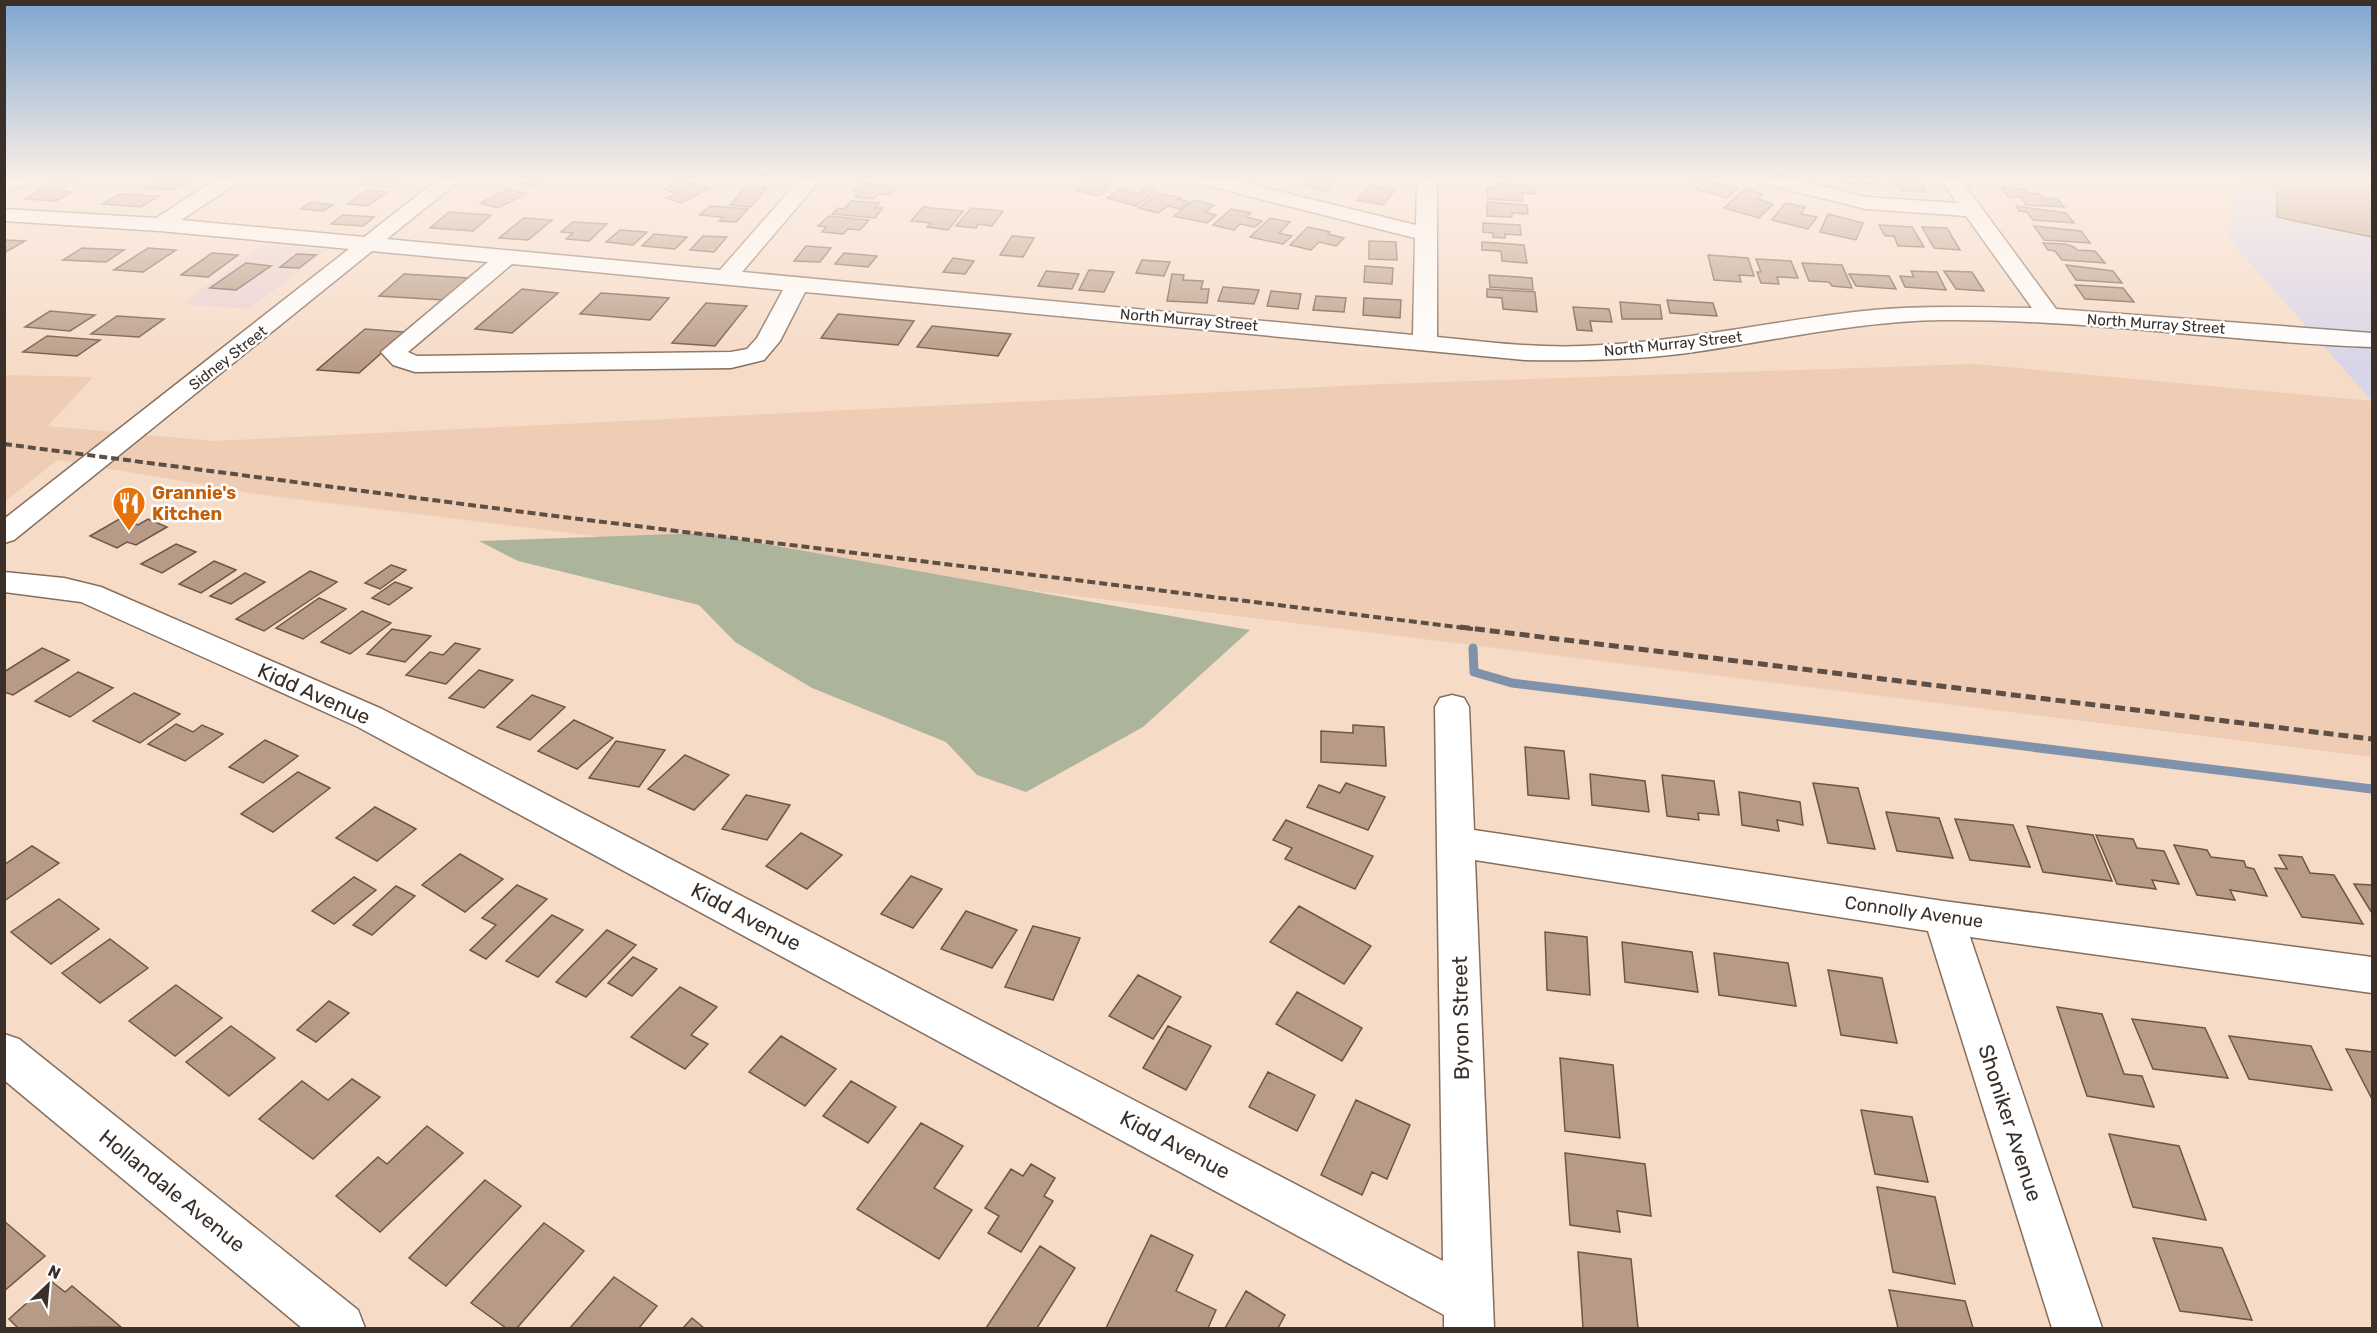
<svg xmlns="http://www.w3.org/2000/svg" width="2377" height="1333" font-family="Rubik,sans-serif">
<rect width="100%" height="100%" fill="#f6dbc7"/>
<path fill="#ead0d0" d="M263 245 327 250 249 309 181 304Z"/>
<path fill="#d8d4e9" d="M2233 180H2372V401L2229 239Z"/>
<path fill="#eecdb4" d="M1974 364 2372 401V757L264 495 58 460 5 501V375L93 377 48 426 213 441 1385 384Z"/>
<path fill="#adb49c" d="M703 533 1250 630 1143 727 1026 792 977 775 946 742 812 688 735 642 699 605 518 561 479 541Z"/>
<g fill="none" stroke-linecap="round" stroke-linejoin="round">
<path stroke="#7f91ab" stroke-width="9" d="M1473 648 1474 672 1512 683 2372 789"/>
</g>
<path fill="#b89b86" stroke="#6e5746" stroke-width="1.5" d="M56 180H77L61 189 42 187Z
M158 180H190L173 190 145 188Z
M368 180H402L392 187 361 185Z
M527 180H549L535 187 521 183Z
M1090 180H1107L1112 181 1104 187 1110 188 1099 196 1075 190Z
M1306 180H1337L1327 191 1301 185Z
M1693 180H1706L1737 189 1727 198 1696 189 1698 187 1688 184Z
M1843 180H1877V185L1863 183 1862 185 1842 182Z
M1893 180H1919L1926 192 1903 191 1900 187 1896 186Z
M2372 180V237L2277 217V189L2235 181Z
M680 181 695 184 710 188 681 203 666 198 677 193 664 189Z
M862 183 897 186 889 195 878 194 873 199 855 197 860 192 854 191Z
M1495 183 1534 186 1535 194 1522 193 1523 201 1488 199 1487 188H1495Z
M1370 185 1395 190 1383 205 1357 200Z
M747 186 767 187 751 207 730 205Z
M1147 188 1157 191 1135 206 1107 198 1120 189 1138 194Z
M2002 188 2026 189 2029 193 2039 194 2042 198 2057 199 2064 207 2026 205 2021 197H2008Z
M508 189 526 194 498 208 480 203Z
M1745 189 1763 194 1757 199 1773 204 1759 218 1724 208Z
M40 190 72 192 56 201 25 199Z
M367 190 387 192 368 206 348 204Z
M1159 193 1181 198 1179 199 1189 202 1180 209 1168 206 1158 213 1138 208Z
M120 194 159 196 141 207 102 204Z
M1194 200 1214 205 1205 212 1216 215 1207 223 1174 216Z
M851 201 879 203 875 208H883L875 218 832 214 838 208 844 209Z
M311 202 333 205 323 211 301 209Z
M1487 202 1527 205 1528 214 1512 213V217L1487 216Z
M1785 203 1805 207 1801 214 1817 217 1808 229 1772 220Z
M710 206 748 209 736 222 719 221 723 217 700 215Z
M2016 206 2066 213 2074 223 2033 220 2027 212 2019 211Z
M923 207 963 211 948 230 927 227 931 223 911 221Z
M971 208 1003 211 992 226 978 224 976 228 956 226Z
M1231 209 1251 213 1247 217 1262 221 1255 227 1240 224 1234 230 1213 225Z
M449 212 491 215 473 231 430 228Z
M1828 214 1863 223 1856 240 1820 232Z
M343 215 374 217 363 226 331 224Z
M829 216 869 220 860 230 848 229 843 234 822 232 826 227 818 226Z
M524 218 552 220 528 240 499 238Z
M1270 218 1290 222 1279 233 1292 236 1283 244 1250 237Z
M573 222 607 224 589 241 566 239 573 233 561 232Z
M1483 223 1520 225 1521 235 1505 234V238L1493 237V233L1483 232Z
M1879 225 1912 227 1924 247 1898 246 1894 236H1885Z
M2034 226 2081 231 2090 243 2044 240Z
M1308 227 1330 232 1328 234 1344 238 1336 246 1319 242 1311 250 1290 245Z
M1922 227 1947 228 1960 250 1934 248Z
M620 230 647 232 633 245 606 242Z
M654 234 687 237 675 249 642 246Z
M703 236 727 237 714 252 690 250Z
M1012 236 1034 238 1023 257 1000 255Z
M4 240 25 241 4 253Z
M1369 241 1396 242 1397 260 1369 259Z
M1482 242 1524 245 1527 263 1502 261 1501 251 1482 250Z
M2043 243 2065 244 2074 247 2077 250 2095 251 2105 263 2062 260 2055 251 2048 250Z
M806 246 831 248 820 262 794 261Z
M82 248 124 250 106 262 63 260Z
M148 248 176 250 143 272 114 270Z
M212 253 238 255 208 277 181 275Z
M844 253 877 256 868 267 835 264Z
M297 254 316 255 299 268 280 267Z
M1708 255 1748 258 1754 276 1739 275 1741 282 1714 280Z
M953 258 974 261 965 274 943 272Z
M1756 259 1791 261 1798 278 1777 277 1779 284 1761 283 1757 272H1761Z
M1142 260 1170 262 1164 276 1136 273Z
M246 263 271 266 236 290 210 288Z
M1802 263 1842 265 1852 288 1832 286 1829 282 1809 281Z
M2066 265 2113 271 2122 283 2076 280Z
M1365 266 1393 268 1392 284 1364 282Z
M1089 270 1114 272 1104 292 1079 290Z
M1046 271 1079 274 1072 289 1038 286Z
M1911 271 1937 272 1946 290 1905 287 1900 276 1914 277Z
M1944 271 1972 272 1984 291 1956 289Z
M404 274 468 278 444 300 379 296Z
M1172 274 1184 275 1183 280 1203 281 1201 289H1209L1207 303 1167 301Z
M1849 274 1889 276 1896 289 1856 286Z
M1489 275 1532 278 1533 290 1490 287Z
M2075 285 2123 288 2134 302 2085 299Z
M1223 287 1259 290 1254 304 1218 301Z
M522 289 558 293 512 333 475 329Z
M1487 289 1535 292 1537 312 1503 309 1502 298 1487 297Z
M1271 291 1301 294 1298 309 1267 306Z
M601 293 669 298 650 320 580 314Z
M1316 296 1346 298 1344 312 1313 310Z
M1364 298 1401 300 1400 318 1363 315Z
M1667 300 1713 303 1717 316 1670 313Z
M1620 302 1660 305 1662 319H1622Z
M706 303 747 306 715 346 672 343Z
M1573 307 1609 309 1612 322 1590 321 1592 331 1577 330Z
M50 311 95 315 70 331 25 327Z
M838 314 914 321 898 345 821 338Z
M117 316 164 319 139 337 91 334Z
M932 326 1011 334 998 356 917 347Z
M365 329 405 332 359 373 317 370Z
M47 336 100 340 77 356 23 352Z
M121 518 138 525 148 519 167 527 136 545 127 542 117 548 90 536Z
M176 544 196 552 162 573 141 564Z
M214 561 236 570 201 593 179 584Z
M391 565 406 570 380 589 365 583Z
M310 571 337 582 264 631 236 619Z
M245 573 265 582 231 604 210 596Z
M395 582 412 588 389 605 372 598Z
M319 598 346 609 303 639 276 628Z
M362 611 391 623 350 654 321 642Z
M392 629 431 636 405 662 367 654Z
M455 643 480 649 446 684 406 675 430 652 443 655Z
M42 648 69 660 13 695 4 692V672Z
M479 670 513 680 484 708 449 698Z
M78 672 113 688 70 717 35 701Z
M134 693 180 714 140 743 93 721Z
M532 695 565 707 530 740 497 727Z
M574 720 613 738 577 769 538 751Z
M176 724 193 732 202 725 223 734 185 761 148 744Z
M1353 725 1384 727 1386 766 1321 762V731L1353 733Z
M265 740 298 756 263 783 229 767Z
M616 741 665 750 639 787 589 778Z
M1525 747 1564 751 1569 799 1528 795Z
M685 755 729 775 694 810 648 789Z
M298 772 330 788 273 832 241 814Z
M1590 774 1645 781 1649 812 1592 805Z
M1662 775 1714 781 1719 815 1698 813 1699 820 1667 816Z
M1346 783 1385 797 1368 830 1307 807 1319 785 1340 793Z
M1813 783 1858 788 1875 849 1828 843Z
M1739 792 1800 802 1803 825 1777 820 1779 831 1742 825Z
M746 795 790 805 767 840 722 829Z
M375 807 416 829 377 861 336 838Z
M1886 812 1939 818 1953 858 1897 851Z
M1955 819 2013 825 2030 867 1970 860Z
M1286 820 1373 856 1355 889 1285 859 1292 848 1273 840Z
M2027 826 2093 835 2112 881 2043 872Z
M801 833 842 855 807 889 766 866Z
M2096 835 2133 839 2137 848 2164 851 2179 884 2152 880 2156 889 2117 884Z
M2174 845 2207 850 2211 857 2244 861 2246 867 2254 869 2267 896 2230 890 2235 900 2197 895Z
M32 846 59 863 4 901V865Z
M460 854 503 879 465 912 422 885Z
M2279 855 2302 857 2310 873 2334 875 2363 924 2302 917 2275 868 2287 869Z
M911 876 942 889 913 928 881 914Z
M354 877 376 890 334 924 312 911Z
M2354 884 2372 885V913Z
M517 885 547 899 486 959 470 950 496 925 482 918Z
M396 886 415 896 372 935 353 925Z
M59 899 99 929 51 964 11 932Z
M1299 906 1371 946 1344 984 1270 942Z
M966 911 1017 930 992 968 941 949Z
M552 915 583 930 538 977 506 961Z
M1033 926 1080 938 1053 1000 1005 987Z
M607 930 636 945 586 997 556 982Z
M1545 932 1587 937 1590 995 1547 990Z
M110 939 148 968 100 1003 62 973Z
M1622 942 1692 952 1698 992 1625 982Z
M1714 953 1788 963 1796 1006 1719 995Z
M633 957 657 969 632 996 608 983Z
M1828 970 1882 978 1897 1043 1841 1035Z
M1138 975 1181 997 1153 1039 1109 1016Z
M176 985 222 1018 175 1056 129 1021Z
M680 987 717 1007 691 1035 708 1044 685 1069 631 1037Z
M1297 992 1362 1028 1342 1061 1276 1024Z
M329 1001 349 1013 316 1042 297 1030Z
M2057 1007 2102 1014 2124 1074 2142 1076 2154 1107 2087 1096Z
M2132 1019 2205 1028 2228 1078 2153 1069Z
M231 1026 275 1058 229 1096 186 1062Z
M1168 1026 1211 1046 1186 1090 1143 1068Z
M781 1036 836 1069 805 1106 749 1072Z
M2229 1036 2311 1046 2332 1090 2249 1079Z
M2346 1049 2372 1052V1099Z
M1560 1058 1613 1065 1620 1138 1565 1131Z
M1268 1072 1315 1095 1297 1131 1249 1107Z
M352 1079 380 1097 313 1159 259 1119 302 1081 328 1100Z
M851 1081 896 1107 868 1143 823 1116Z
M1356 1100 1410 1125 1387 1179 1372 1172 1362 1195 1321 1175Z
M1861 1110 1912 1117 1928 1182 1875 1174Z
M921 1123 963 1146 934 1188 972 1210 939 1259 857 1209Z
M427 1126 463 1153 380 1232 336 1196 378 1157 387 1164Z
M2109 1134 2179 1146 2206 1220 2133 1207Z
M1565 1153 1645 1164 1651 1216 1617 1211 1620 1232 1570 1225Z
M1031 1164 1055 1178 1044 1196 1053 1201 1021 1252 988 1233 999 1216 985 1208 1011 1169 1023 1176Z
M485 1180 521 1206 446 1286 409 1258Z
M1877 1187 1935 1197 1955 1284 1893 1272Z
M4 1221 45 1256 4 1291Z
M544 1223 584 1251 517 1328H506L471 1303Z
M1151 1235 1193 1255 1176 1291 1216 1310 1208 1328H1106Z
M2153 1238 2222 1248 2252 1320 2180 1311Z
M1040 1246 1075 1268 1037 1328H986Z
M1578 1252 1631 1259 1638 1328H1583Z
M614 1277 657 1306 639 1328H570Z
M51 1281 65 1292 72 1286 121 1327 18 1328 9 1319Z
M1889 1290 1965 1301 1973 1328H1898Z
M1246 1291 1285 1315 1278 1328H1225Z
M692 1318 704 1328H683Z"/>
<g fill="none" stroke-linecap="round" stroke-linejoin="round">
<g stroke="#866e5d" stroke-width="3">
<path id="minor" d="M4 180H29L26 184 4 194Z
M215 180H239L236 184 181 220 720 270 799 180H820L742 272 1413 335 1415 238 1201 184 1198 180H1233L1416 225 1417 180H1437V337C1486 342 1534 348 1583 346 1674 343 1763 323 1854 312 1913 305 1972 307 2032 308L1966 216 1866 209 1765 184 1762 180H1797L1866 197 1957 203 1941 180H1961L2056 309 2372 333V347C2229 342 2087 319 1943 320 1862 321 1781 339 1701 351 1643 360 1584 361 1525 360L805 292 780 341 764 360 731 368 415 372 393 365 381 352 488 262 160 231 4 221V209L156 218ZM512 264 783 290 757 338 747 349 731 352 417 356 408 352Z
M4 572 64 578 101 587 382 709 1443 1261 1435 707 1440 698 1452 695 1464 698 1469 707 1474 830 1943 901 2372 957V993L1970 937 2102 1328H2052L1928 931 1475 860 1494 1328H1444V1315L358 727 81 602 4 592Z
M4 1034 19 1039 358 1310 365 1328H302L4 1080Z"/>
</g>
<g stroke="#866e5d" stroke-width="3">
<path id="major" d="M437 180H460L14 540 4 543V519Z"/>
</g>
<use href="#minor" fill="#fff" fill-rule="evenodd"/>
<use href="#major" fill="#fff" fill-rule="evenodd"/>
<path stroke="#5d4f46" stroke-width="4" stroke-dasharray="8 4" stroke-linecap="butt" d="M4 444 547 515 1473 629"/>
<path stroke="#5d4f46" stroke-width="5" stroke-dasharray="10 5" stroke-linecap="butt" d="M1460 627 2372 739"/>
</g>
<linearGradient id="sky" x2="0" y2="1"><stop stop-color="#7ea6d0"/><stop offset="0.49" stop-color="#fbefe6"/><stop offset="1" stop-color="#fbefe6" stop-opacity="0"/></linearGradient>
<rect width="2377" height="367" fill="url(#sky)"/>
<defs>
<g id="restaurant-pin" transform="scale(1.725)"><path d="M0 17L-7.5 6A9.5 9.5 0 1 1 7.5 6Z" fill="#e8710a" stroke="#fff"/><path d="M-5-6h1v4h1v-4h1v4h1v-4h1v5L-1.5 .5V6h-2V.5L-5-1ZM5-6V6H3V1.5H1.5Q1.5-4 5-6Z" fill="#fff"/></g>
</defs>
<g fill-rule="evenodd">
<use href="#restaurant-pin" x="129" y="503"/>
</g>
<g text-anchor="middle" stroke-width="5" stroke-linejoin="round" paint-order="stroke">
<g font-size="15" fill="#3b3029" stroke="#fff">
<text transform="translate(1189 320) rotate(5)" y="5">North Murray Street</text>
<text transform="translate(2156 324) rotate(4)" y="5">North Murray Street</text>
<text transform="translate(1673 344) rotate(-6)" y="5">North Murray Street</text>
<text transform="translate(228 358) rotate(-38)" y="5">Sidney Street</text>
</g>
<g font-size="18" font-weight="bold" fill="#c56008" stroke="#fff" text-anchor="start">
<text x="152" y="499">Grannie's<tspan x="152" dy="21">Kitchen</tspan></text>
</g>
<g font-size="18" fill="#3b3029" stroke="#fff">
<text transform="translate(1914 912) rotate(8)" y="6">Connolly Avenue</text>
</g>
<g font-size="21" fill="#3b3029" stroke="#fff">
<text transform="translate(314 694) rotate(24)" y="7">Kidd Avenue</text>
<text transform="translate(746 917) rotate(28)" y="7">Kidd Avenue</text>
<text transform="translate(1461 1018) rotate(-91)" y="7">Byron Street</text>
<text transform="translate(2010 1123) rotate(72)" y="7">Shoniker Avenue</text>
<text transform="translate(1175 1145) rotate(28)" y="7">Kidd Avenue</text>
<text transform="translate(172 1191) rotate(39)" y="7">Hollandale Avenue</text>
</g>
</g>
<rect width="2377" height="1333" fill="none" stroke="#3b3029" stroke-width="12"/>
<g transform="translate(48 1285) rotate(26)" stroke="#ffffff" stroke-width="4.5" paint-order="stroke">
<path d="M0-4.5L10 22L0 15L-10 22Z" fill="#3b3029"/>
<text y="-9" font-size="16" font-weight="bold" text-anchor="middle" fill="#3b3029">N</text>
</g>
</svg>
